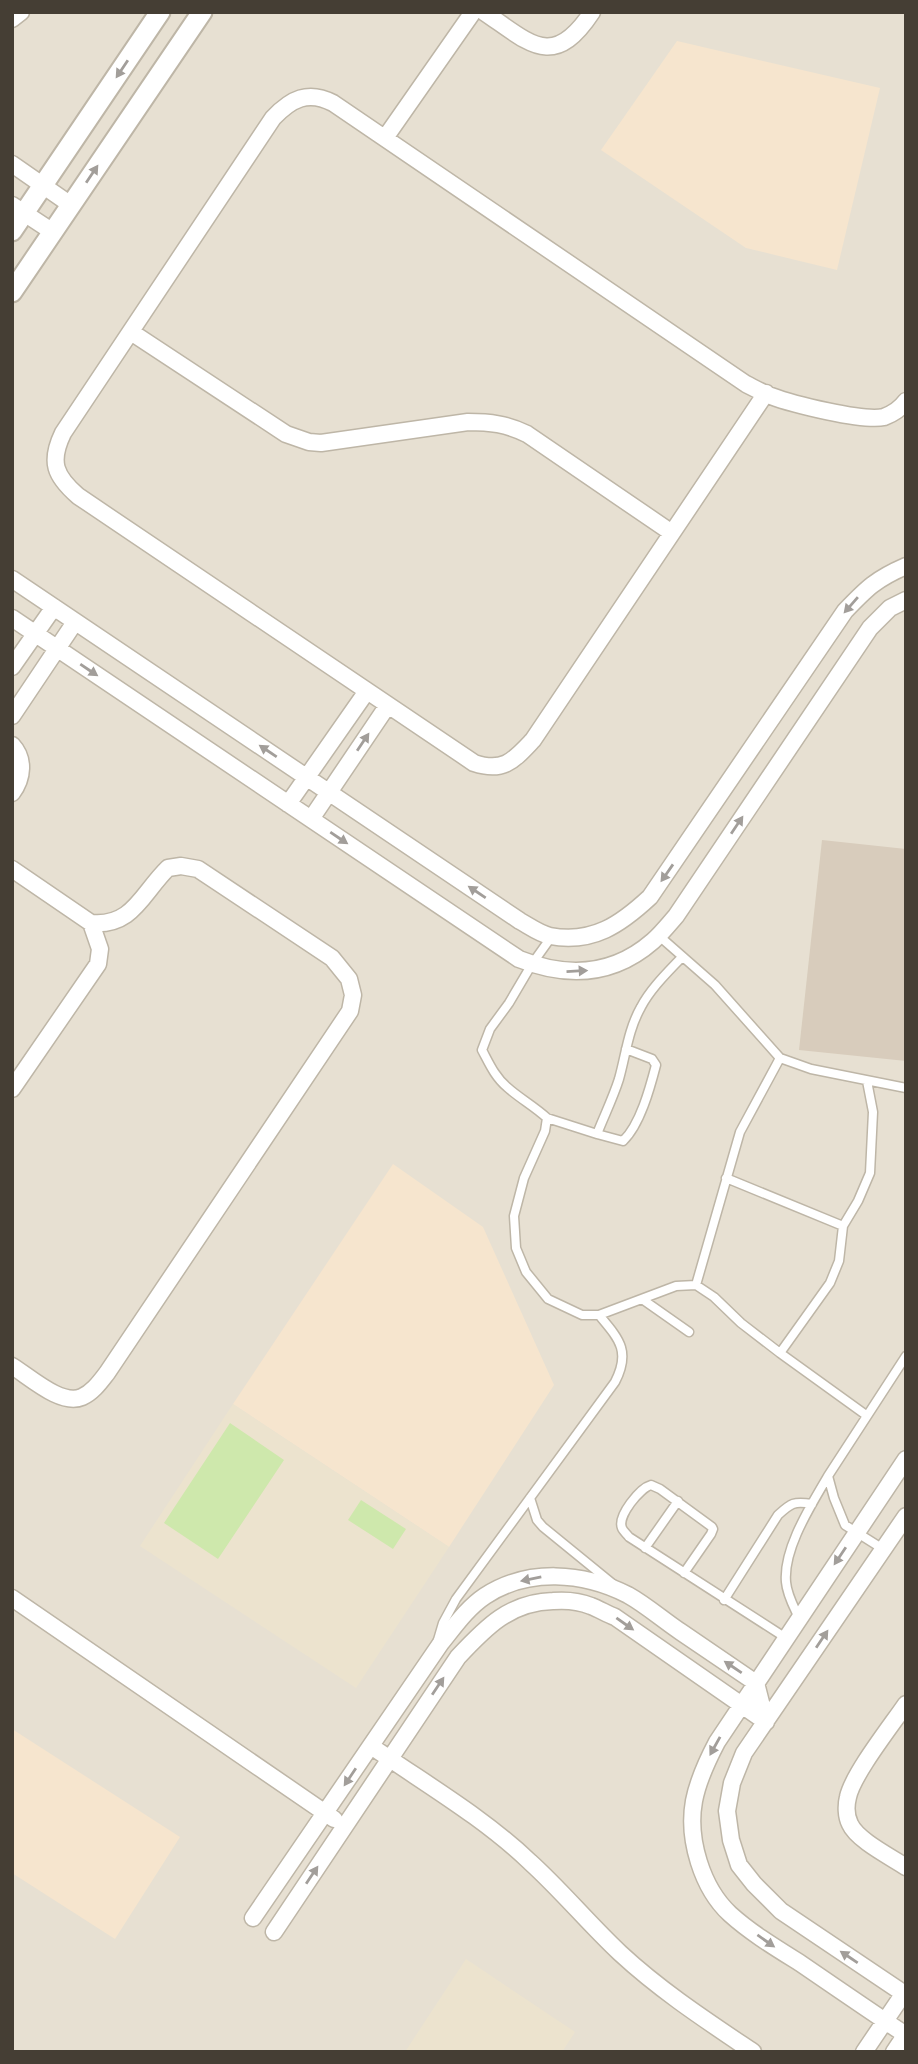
<svg xmlns="http://www.w3.org/2000/svg" width="918" height="2064" font-family="'Work Sans',sans-serif">
<rect width="100%" height="100%" fill="#f3eee4"/>
<path fill="#e7e0d2" d="M12 12H906V2052H12Z"/>
<path fill="#f6e5ce" d="M677 41 880 88 837 270 746 248 601 150Z
M393 1164 483 1227 554 1385 449 1547 233 1404Z
M12 1729 180 1837 115 1939 12 1873Z"/>
<path fill="#ece3ce" d="M233 1404 449 1547 356 1688 140 1546Z
M466 1959 575 2032 562 2052H405Z"/>
<path fill="#cee8ac" d="M230 1423 284 1460 218 1559 164 1523Z
M361 1500 406 1529 393 1549 348 1520Z"/>
<path fill="#d8ccbc" d="M822 840 906 849V1061L799 1050Z"/>
<g fill="none" stroke-linecap="round" stroke-linejoin="round">
<g stroke="#beb6a7" stroke-width="11">
<path id="service" d="M658 935 715 985 780 1058 811 1069 906 1088
M552 936 532 964 509 1003 490 1029 482 1050C489 1063 495 1077 507 1087 519 1098 534 1106 547 1118L545 1131 524 1178 514 1216 516 1248 526 1272 548 1299 582 1315H599L676 1286 696 1285 714 1297 741 1323 780 1353 866 1415
M547 1118 597 1134 623 1141C640 1125 650 1088 656 1065L652 1059 626 1049
M597 1134C604 1116 613 1098 619 1079 626 1054 628 1030 641 1007 651 988 668 972 682 957
M726 1178 843 1226
M696 1285 740 1132 780 1058
M642 1299 689 1332
M780 1353 830 1283 839 1261 843 1226 858 1201 870 1173 873 1112 867 1081
M530 1498 537 1520 543 1527 613 1584
M645 1548 678 1501
M883 1549 845 1525 834 1498 828 1476 906 1356
M684 1573 711 1534 713 1529 712 1527 660 1489 651 1485C640 1488 617 1516 622 1528 623 1531 627 1534 629 1537L786 1638
M724 1600 778 1515C791 1503 794 1501 812 1504
M799 1618C794 1607 787 1595 786 1582 783 1548 812 1504 828 1476
M438 1640 443 1623 456 1599 615 1382C631 1351 619 1339 599 1315"/>
</g>
<g stroke="#beb6a7" stroke-width="19">
<path id="minor" d="M484 12C530 43 553 71 592 12
M12 19 21 12
M385 138 473 12
M12 164 71 205
M12 205 53 232
M131 332 286 434 309 442 321 443 468 422C490 422 507 424 527 434L672 533
M766 393 533 740C514 760 504 773 474 763L78 496C55 476 49 462 63 433L273 118C291 99 308 90 333 103L746 384C754 388 763 393 771 396 792 404 864 422 884 417 892 414 901 408 906 401
M12 579 520 921C529 926 540 934 550 936 593 944 621 924 650 897L845 611C867 588 876 579 906 566
M12 618 519 959C567 978 613 976 653 941 662 933 669 924 676 916L870 628 890 608 906 600
M12 667 54 607
M12 716 75 622
M12 745C25 759 23 778 12 793
M288 804 367 691
M311 819 388 705
M12 869 91 923C133 927 142 893 168 868L181 866 198 869 332 958 349 979 353 995 350 1011 107 1373C100 1382 93 1392 82 1397 61 1406 30 1377 12 1366
M12 1089 98 964 100 949 91 923
M906 1459 717 1742C707 1761 698 1780 694 1801 687 1839 702 1888 730 1914 751 1933 776 1948 800 1963 835 1987 870 2011 906 2035
M906 1516 744 1753 732 1783 727 1811 731 1840 739 1865 754 1884 781 1911 906 1995
M12 1598 334 1819
M906 1704C891 1726 853 1774 848 1797 846 1805 846 1816 850 1824 857 1840 891 1857 906 1867
M371 1746C424 1783 483 1817 530 1862 562 1891 589 1924 620 1953 661 1991 707 2021 753 2052
M253 1918 441 1643C454 1627 467 1608 485 1596 528 1568 583 1572 628 1595 646 1605 663 1620 681 1632 706 1649 731 1666 756 1683L766 1722
M274 1932 458 1657C486 1627 510 1602 553 1601 566 1600 579 1601 591 1606 599 1609 607 1614 615 1617L766 1722
M864 2052 904 1993
M894 2052 906 2034"/>
</g>
<g stroke="#beb6a7" stroke-width="23">
<path id="tertiary" d="M12 231 160 12
M12 292 202 12"/>
</g>
<use href="#service" stroke="#fff" stroke-width="8"/>
<use href="#minor" stroke="#fff" stroke-width="16"/>
<use href="#tertiary" stroke="#fff" stroke-width="19"/>
</g>
<defs><path id="oneway-solid" d="M-6-.8H1V-3.2L6.5 0L1 3.2V.8H-6Z" transform="scale(1.75)"/></defs>
<g fill="#a29e9a">
<use href="#oneway-solid" transform="translate(122 69) rotate(124)"/>
<use href="#oneway-solid" transform="translate(92 174) rotate(-56)"/>
<use href="#oneway-solid" transform="translate(851 605) rotate(131)"/>
<use href="#oneway-solid" transform="translate(89 670) rotate(34)"/>
<use href="#oneway-solid" transform="translate(363 742) rotate(-56)"/>
<use href="#oneway-solid" transform="translate(268 751) rotate(-146)"/>
<use href="#oneway-solid" transform="translate(737 825) rotate(-56)"/>
<use href="#oneway-solid" transform="translate(339 838) rotate(34)"/>
<use href="#oneway-solid" transform="translate(667 873) rotate(125)"/>
<use href="#oneway-solid" transform="translate(477 892) rotate(-146)"/>
<use href="#oneway-solid" transform="translate(577 971) rotate(-3)"/>
<use href="#oneway-solid" transform="translate(840 1556) rotate(124)"/>
<use href="#oneway-solid" transform="translate(531 1579) rotate(169)"/>
<use href="#oneway-solid" transform="translate(625 1624) rotate(35)"/>
<use href="#oneway-solid" transform="translate(822 1639) rotate(-56)"/>
<use href="#oneway-solid" transform="translate(733 1667) rotate(-146)"/>
<use href="#oneway-solid" transform="translate(438 1686) rotate(-56)"/>
<use href="#oneway-solid" transform="translate(715 1746) rotate(119)"/>
<use href="#oneway-solid" transform="translate(350 1777) rotate(124)"/>
<use href="#oneway-solid" transform="translate(312 1875) rotate(-56)"/>
<use href="#oneway-solid" transform="translate(766 1941) rotate(35)"/>
<use href="#oneway-solid" transform="translate(849 1957) rotate(-146)"/>
</g>
<rect width="918" height="2064" fill="none" stroke="#453e34" stroke-width="28"/>
</svg>
